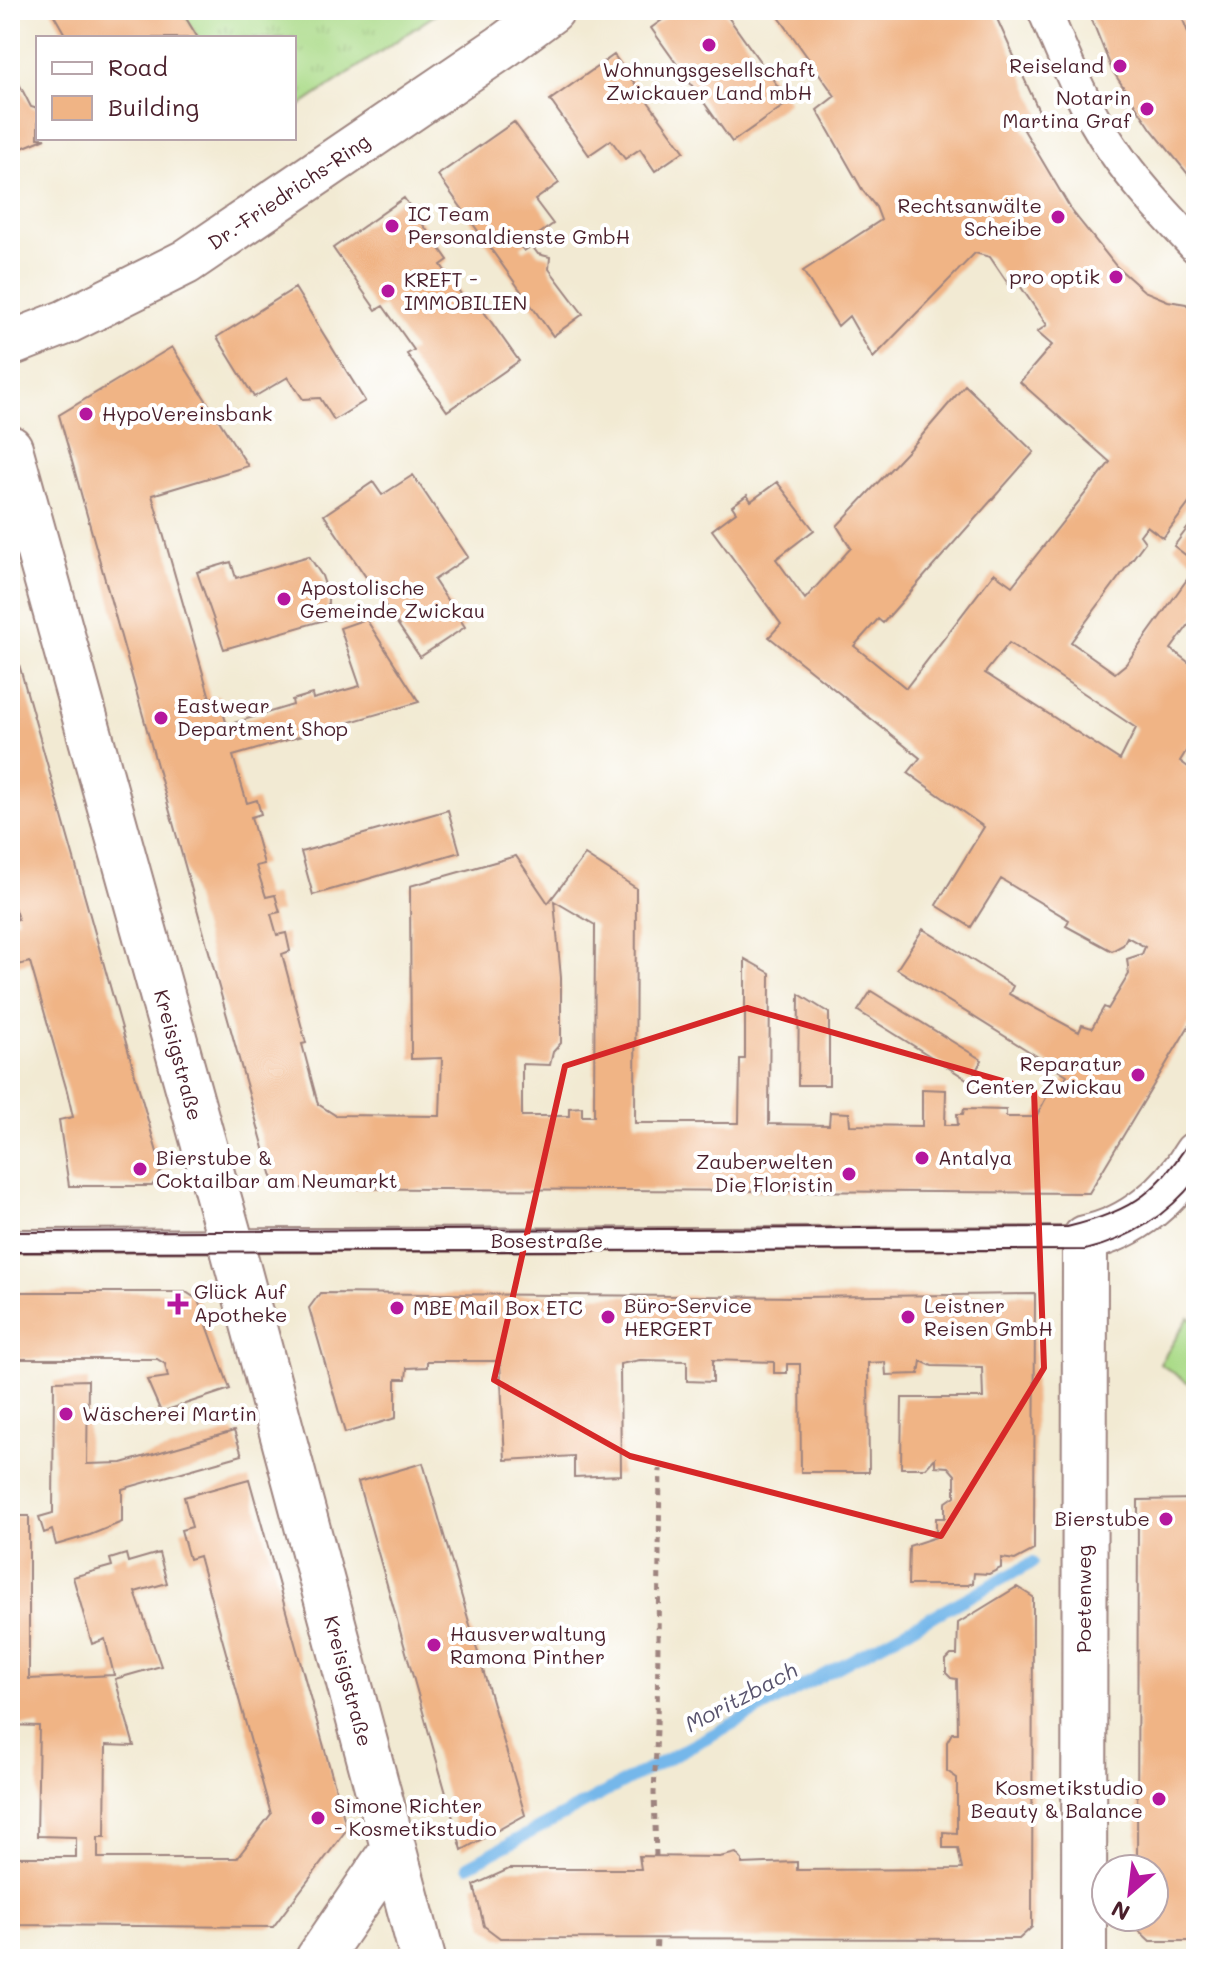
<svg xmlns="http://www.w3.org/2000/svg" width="1206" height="1969" font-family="Mali,sans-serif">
<defs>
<pattern id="grass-tufts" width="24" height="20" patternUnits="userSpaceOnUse" patternTransform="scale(2)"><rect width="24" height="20" fill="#abdb89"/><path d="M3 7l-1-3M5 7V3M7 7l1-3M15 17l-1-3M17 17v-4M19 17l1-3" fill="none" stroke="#95bc76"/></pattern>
</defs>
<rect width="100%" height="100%" fill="#fff"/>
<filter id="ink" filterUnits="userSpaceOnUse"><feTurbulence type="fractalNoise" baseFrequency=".0125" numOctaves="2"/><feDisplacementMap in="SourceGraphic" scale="16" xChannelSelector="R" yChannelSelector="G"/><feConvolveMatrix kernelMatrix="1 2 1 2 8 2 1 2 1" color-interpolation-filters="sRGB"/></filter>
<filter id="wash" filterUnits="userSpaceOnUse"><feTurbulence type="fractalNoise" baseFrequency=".006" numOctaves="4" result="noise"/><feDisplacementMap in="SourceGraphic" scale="32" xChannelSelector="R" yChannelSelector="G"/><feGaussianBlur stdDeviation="1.8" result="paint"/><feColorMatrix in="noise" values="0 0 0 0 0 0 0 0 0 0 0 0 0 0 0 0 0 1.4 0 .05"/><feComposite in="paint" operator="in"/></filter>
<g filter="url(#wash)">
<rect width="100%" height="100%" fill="#f2ead3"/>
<path fill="url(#grass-tufts)" stroke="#7a7d5a" stroke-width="2" d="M181 10H346L350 15 358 10H442L294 110V38H198Z"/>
<path fill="#abdb89" stroke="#7a7d5a" stroke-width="2" d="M1189 1317 1196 1322 1195 1387 1160 1364Z"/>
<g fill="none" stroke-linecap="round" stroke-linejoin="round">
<path stroke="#74b7ea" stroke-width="12" d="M468 1866 1032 1563"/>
</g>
<g id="blocks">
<path fill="#f0b485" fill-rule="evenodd" d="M51 10H181L198 38H67Z
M676 10H723L789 102 732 142 651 28Z
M774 10H993L1043 120 1021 125 1072 211 1116 266 1144 291 1168 301 1186 304 1196 313V494L1163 538 1147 526 1140 535 1145 542 1071 642 1115 673 1126 664 1196 567V615L1171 649 1196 668V735L1180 761 1196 773V1014L1089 1193 287 1188 272 1177 59 415 172 347 248 466 152 495 210 698 218 696 227 725 293 705 292 700 312 694 313 699 360 686 340 628 366 619 419 702 233 756 247 803 257 800 261 814 251 817 264 864 256 866 266 897 275 895 280 912 271 914 277 935 286 933 290 951 282 954 306 1043 302 1044 318 1104 335 1115 440 1116 442 1058 411 1059 410 886 516 856 548 903 585 855 636 888 635 1123H739L740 1059H745V959L770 973 769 1124 829 1125 830 1112 849 1113 850 1125 922 1126V1089L946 1090 945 1125H958L957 1114H963L964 1109 1006 1110V1117H1036L1048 1094 1057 1093 1067 1075 897 969 923 929 1013 986 1009 994 1079 1032 1082 1025 1092 1028 1104 1007 1108 1009 1129 974 1127 959 1142 954 1145 947 1127 937 1123 945 1112 951 1066 926 1069 920 1001 879 971 927 936 905 984 827 908 773 920 758 769 637 781 624 712 530 736 512 732 506 747 495 751 501 777 482 814 530 776 559 805 599 851 548 837 526 918 440 965 385 1034 452 883 623 878 619 854 646 906 688 994 573 1012 586 1110 462 1020 382 1052 345 1037 332 1047 325 1016 280 1009 285 990 257 975 253 873 358 849 316 838 326 803 271 881 220 876 207 863 191 817 110 835 96ZM1009 643 1136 728 1120 760 985 673ZM554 901 595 925 594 1116H582V1107L569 1108V1116H522V1064L550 1065 553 1052 561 1043V978Z
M1088 10H1179L1191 40 1196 36V184L1152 130 1112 70Z
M614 55 684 151 655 171 640 149 625 159 611 140 589 155 550 100Z
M10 66 31 107 38 109V138H46L10 153Z
M514 122 559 183 535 200 553 224 521 247 524 251 532 246 538 254 550 257 549 269 583 314 553 336 438 175Z
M404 198 448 260 441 265 472 310 479 305 519 361 447 411 407 354 414 350 383 306 376 310 333 248Z
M295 288 365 401 334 420 320 398 303 399 288 377 254 397 217 337Z
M413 475 468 557 434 580 465 627 420 657 324 515 373 482 382 495Z
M1196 517V563L1174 546Z
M309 556 322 576 328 594V619L224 649 197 572 231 562 236 578Z
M11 636 162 1170 152 1186H69L59 1120 73 1117 67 1091 30 962 10 967V922L18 919 10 895Z
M448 810 460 852 313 895 301 852Z
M10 977 17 999 10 1001Z
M871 991 982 1060 970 1081 858 1011Z
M799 994 829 1013V1085H798Z
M10 1292H186L198 1300 230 1389 161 1412 147 1380 168 1377 165 1364 157 1359H17L16 1396H10Z
M320 1293 801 1297 1035 1294 1034 1550 1015 1560 1001 1558V1568L989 1574 974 1573 973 1583 968 1585H908L909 1546 936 1537V1518H945V1503L955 1496V1475L948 1467 935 1466V1458L926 1468H901L902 1398H983L982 1367 932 1366 921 1361 919 1374 886 1375 885 1362 868 1363 869 1472H801L800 1364H787V1373H774V1362L713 1360V1382L687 1381V1361L640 1360 620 1364 621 1475 574 1477V1456L505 1460 500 1361H427V1367L407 1368 406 1379H396V1418L345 1433 309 1308Z
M88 1380 87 1464 122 1463 234 1431 242 1455 122 1489V1522L90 1535 56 1545 52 1530 44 1533 39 1517 53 1513 54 1381Z
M423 1463 525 1815 462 1850 358 1482Z
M249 1479 347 1829 273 1927 10 1925V1857H76V1837L37 1836 39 1726 10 1725V1516H29V1679L114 1675 105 1639 92 1644 73 1577 112 1566 110 1559 126 1554 128 1562 159 1553 167 1583 135 1592 161 1666 115 1679 134 1746 106 1745 105 1837H98V1858H237L271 1814 199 1556 189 1559 181 1530 192 1527 184 1497Z
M1196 1499V1941H1150L1136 1928V1917H1154V1869H1137L1138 1500Z
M1017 1587 1033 1597 1032 1927 1019 1939 500 1938 484 1926 474 1885 509 1869H641L639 1856 720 1857 736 1853 742 1860V1864L797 1862V1870L962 1869 958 1848H943V1832L957 1833V1778L947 1771V1742L952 1733H958L957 1679 951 1678 946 1673V1660L951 1655H957L958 1623Z"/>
</g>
</g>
<g filter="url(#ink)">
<use href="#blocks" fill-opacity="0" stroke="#9e847f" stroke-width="2"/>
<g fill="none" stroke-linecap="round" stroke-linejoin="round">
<g stroke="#9e847f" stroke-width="26">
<path id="service" d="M10 1241 1085 1238"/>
</g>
<g stroke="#9e847f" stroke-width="36">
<path id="pedestrian" d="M1044 10C1064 56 1083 106 1112 148 1136 184 1167 216 1196 247"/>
</g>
<g stroke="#9e847f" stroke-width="48">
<path id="minor" d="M10 448 234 1253 423 1959
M318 1959 393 1849
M1084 1959 1085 1238C1132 1229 1172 1194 1196 1154"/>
</g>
<g stroke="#9e847f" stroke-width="48">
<path id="secondary" d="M10 344 66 322 186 262 502 47 552 10"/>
</g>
<path stroke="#9e847f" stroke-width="5" stroke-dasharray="6 6" stroke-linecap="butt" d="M656 1856 654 1793 657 1729 660 1469
M656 1959 657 1938"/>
<use href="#service" stroke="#fff" stroke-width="22"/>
<use href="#pedestrian" stroke="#fff" stroke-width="32"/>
<use href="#minor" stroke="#fff" stroke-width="44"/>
<use href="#secondary" stroke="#fff" stroke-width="44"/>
<path stroke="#4a1f2b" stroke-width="2" d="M10 1232 1067 1227C1134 1211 1160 1191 1196 1131
M10 1252 1085 1250C1130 1239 1167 1216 1196 1179"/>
</g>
</g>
<path fill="none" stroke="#d62828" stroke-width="6" stroke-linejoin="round" d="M747 1008 1034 1090 1044 1368 941 1536 630 1456 494 1380 565 1066Z"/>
<g fill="#b5179e" stroke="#fff" stroke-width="3">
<circle cx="709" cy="45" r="8"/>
<circle cx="1120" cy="66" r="8"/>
<circle cx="1147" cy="109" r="8"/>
<circle cx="1058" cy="217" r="8"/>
<circle cx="392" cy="226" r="8"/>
<circle cx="1116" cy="277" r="8"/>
<circle cx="388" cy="291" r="8"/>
<circle cx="86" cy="414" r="8"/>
<circle cx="284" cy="599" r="8"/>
<circle cx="161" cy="718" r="8"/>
<circle cx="1138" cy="1075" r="8"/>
<circle cx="922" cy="1158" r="8"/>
<circle cx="140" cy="1169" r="8"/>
<circle cx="849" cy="1174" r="8"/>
<path d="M174 1292h8v8h8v8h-8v8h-8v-8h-8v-8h8z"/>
<circle cx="397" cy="1308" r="8"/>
<circle cx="608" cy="1317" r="8"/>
<circle cx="908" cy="1317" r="8"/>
<circle cx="66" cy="1414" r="8"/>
<circle cx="1166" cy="1519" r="8"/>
<circle cx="434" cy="1645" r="8"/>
<circle cx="1159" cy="1799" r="8"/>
<circle cx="318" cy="1818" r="8"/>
</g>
<g text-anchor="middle" stroke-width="8" stroke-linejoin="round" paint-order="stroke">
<g font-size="20" fill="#4a1f2b" stroke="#fff" text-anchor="start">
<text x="1104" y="73" text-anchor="end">Reiseland</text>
<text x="709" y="77" text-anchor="middle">Wohnungsgesellschaft<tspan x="709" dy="23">Zwickauer Land mbH</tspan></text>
<text x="1131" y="105" text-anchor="end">Notarin<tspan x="1131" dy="23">Martina Graf</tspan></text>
<text x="1042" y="213" text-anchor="end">Rechtsanwälte<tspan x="1042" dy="23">Scheibe</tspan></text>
<text x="408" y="221">IC Team<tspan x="408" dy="23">Personaldienste GmbH</tspan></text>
<text x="1100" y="284" text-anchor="end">pro optik</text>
<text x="404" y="287">KREFT -<tspan x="404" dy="23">IMMOBILIEN</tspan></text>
<text x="102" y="421">HypoVereinsbank</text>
<text x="300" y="595">Apostolische<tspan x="300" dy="23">Gemeinde Zwickau</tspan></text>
<text x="177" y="713">Eastwear<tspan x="177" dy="23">Department Shop</tspan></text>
<text x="1122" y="1071" text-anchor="end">Reparatur<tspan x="1122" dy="23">Center Zwickau</tspan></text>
<text x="156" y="1165">Bierstube &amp;<tspan x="156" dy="23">Coktailbar am Neumarkt</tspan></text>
<text x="938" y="1165">Antalya</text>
<text x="833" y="1169" text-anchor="end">Zauberwelten<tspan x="833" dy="23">Die Floristin</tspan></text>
<text x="194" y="1299">Glück Auf<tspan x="194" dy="23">Apotheke</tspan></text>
<text x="624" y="1313">Büro-Service<tspan x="624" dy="23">HERGERT</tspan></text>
<text x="924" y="1313">Leistner<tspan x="924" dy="23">Reisen GmbH</tspan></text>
<text x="413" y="1315">MBE Mail Box ETC</text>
<text x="82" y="1421">Wäscherei Martin</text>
<text x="1150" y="1526" text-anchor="end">Bierstube</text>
<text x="450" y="1641">Hausverwaltung<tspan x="450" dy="23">Ramona Pinther</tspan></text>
<text x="1143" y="1795" text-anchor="end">Kosmetikstudio<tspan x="1143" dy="23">Beauty &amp; Balance</tspan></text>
<text x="334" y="1813">Simone Richter<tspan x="334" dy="23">- Kosmetikstudio</tspan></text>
</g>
<g font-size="20" fill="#4a1f2b" stroke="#fff">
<text transform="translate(289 192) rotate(-34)" y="7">Dr.-Friedrichs-Ring</text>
<text transform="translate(178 1055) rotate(75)" y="7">Kreisigstraße</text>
<text x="547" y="1248">Bosestraße</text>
<text transform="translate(1084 1599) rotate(-90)" y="7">Poetenweg</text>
<text transform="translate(348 1681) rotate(75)" y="7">Kreisigstraße</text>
</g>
<g font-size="22" font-style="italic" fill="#59546e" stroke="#fff">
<text transform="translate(741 1697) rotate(-28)" y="8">Moritzbach</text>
</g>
</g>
<rect width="1206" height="1969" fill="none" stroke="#fff" stroke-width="40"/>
<rect x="36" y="36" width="260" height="104" fill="#ffffff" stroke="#b7a5aa" stroke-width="2"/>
<rect x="52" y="62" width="40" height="12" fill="#ffffff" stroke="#b7a5aa" stroke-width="2"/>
<text x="108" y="76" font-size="24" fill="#4a1f2b">Road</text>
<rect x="52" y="96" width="40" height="24" fill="#f0b485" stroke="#b7a5aa" stroke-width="2"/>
<text x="108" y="116" font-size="24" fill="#4a1f2b">Building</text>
<g transform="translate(1130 1893) rotate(208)"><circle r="38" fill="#ffffff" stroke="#b7a5aa" stroke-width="2"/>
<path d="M0-6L14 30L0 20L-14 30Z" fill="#b5179e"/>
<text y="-12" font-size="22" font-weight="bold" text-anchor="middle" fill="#4a1f2b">N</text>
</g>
</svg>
